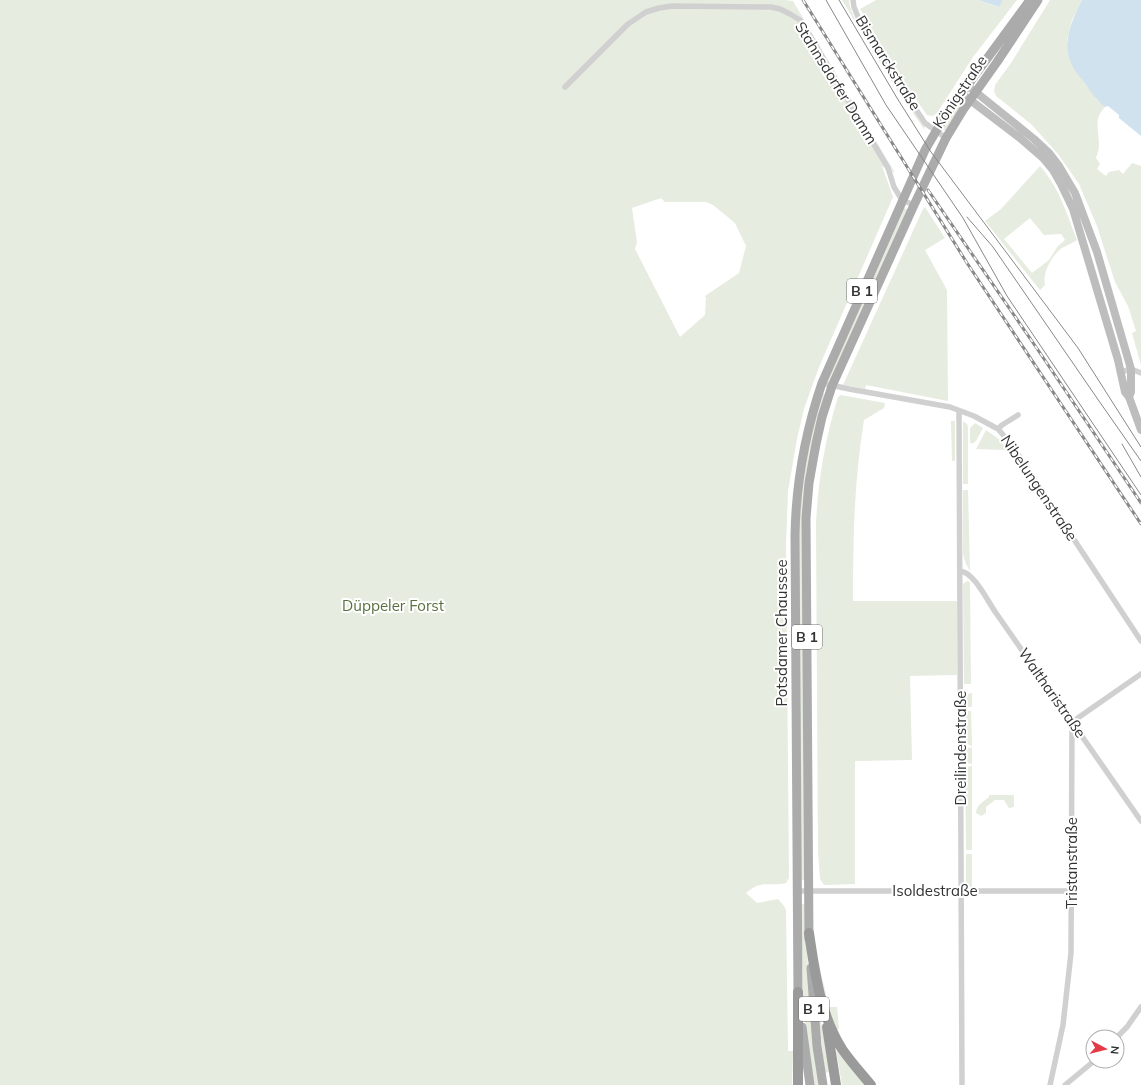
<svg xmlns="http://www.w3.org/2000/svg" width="1141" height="1085" font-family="Mulish,sans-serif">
<rect width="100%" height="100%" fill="#fff"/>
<path fill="#e6ecdf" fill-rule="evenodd" d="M0 0H784L793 1 895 173 882 166 893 197 819 367 804 409 797 439 788 491 786 544 789 878 786 883C767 887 763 879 746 893L757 903 778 899 784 906 786 910 788 1051H793L792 1085H0ZM661 198 665 202H706L713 205 735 223 746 246 739 273 705 296 706 298 705 315 680 337 635 249 637 242 632 208Z
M842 0H849C850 14 860 27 867 39 885 69 904 98 925 127L924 129 896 89Z
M876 0H978L998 7 1003 0H1017L973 57 937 113 933 116 927 115C903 82 882 47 862 12L860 9Z
M1050 0H1082L1072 20 1067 40 1096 99 1105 107C1093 119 1099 130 1099 146 1099 150 1097 154 1096 158L1100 164 1097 169 1106 176 1109 172 1119 170 1123 174 1132 163 1141 166V365L1132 333 1136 331 1128 306 1115 282 1097 226 1079 184 1058 154 1031 124 996 96 994 91 995 85 1011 63Z
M957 104 961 107 945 131 942 129Z
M1040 166C1059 187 1067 214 1077 240 1073 243 1067 245 1062 248 1052 255 1042 273 1045 285L1040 290 985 221 1001 209ZM1030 218 1044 235 1061 234 1065 240 1058 246 1049 260 1032 273 1004 239Z
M902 207 909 210 831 382 826 380Z
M925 207 945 238 925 250 947 290 948 401 866 385 865 389 843 385 923 209Z
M821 393 826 395 810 456 806 880H801L798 541 804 460Z
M841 395 885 403 884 408 864 420C854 482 853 538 853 601H957V675L910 676 912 760 855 761V884L824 885 820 879 818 852 816 524C818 481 825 439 838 397Z
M951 421H955V461H952Z
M963 421 967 424 968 427V484H963Z
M975 423 983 428 976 441 972 444 970 442V428Z
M986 430 1000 440 1006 448 1005 450 976 449Z
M963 490H968L970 571 966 564 963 554Z
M967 581 970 582 971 684H964L963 584Z
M972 693V707H965L964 695Z
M965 711H971L972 746 965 743Z
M965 747 972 748V764L965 763Z
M972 766V850H966L965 767Z
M989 795H1014V807L1009 808 1004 800H995L986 807V813L981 816 976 813C976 805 983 802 989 797Z
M966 854H972V888H970L966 884Z
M801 904H806L808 975 820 1085H813L806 1040 803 1003Z
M818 960 825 990 828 1007H837L839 1029 835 1031 826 1007Z
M818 1010 825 1038 830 1072 825 1073Z
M836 1050 866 1085H842Z"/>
<path fill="#cfe2ee" d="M978 0H1003L999 7Z
M1082 0H1141V136L1119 118V115L1108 106 1105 107C1096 100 1091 92 1085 83 1081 78 1075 72 1072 65 1061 43 1072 20 1082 0Z"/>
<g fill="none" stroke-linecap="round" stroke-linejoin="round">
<path stroke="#d0d0d0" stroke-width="5.5" d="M853 0 854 7 858 17 890 71 925 123 946 138
M565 87 628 24 646 12 659 8 672 6 771 7 780 9 790 14 800 20 804 26 888 168 894 187 902 200 914 205
M1121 372 1131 369 1141 373
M822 383 849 389 950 407 974 416 998 429 1011 444 1141 641
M959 411 962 1085
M998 429 1002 425 1018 415
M960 571C974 572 988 602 996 613L1141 821
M798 891H1072
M1117 1037 1127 1027 1141 1007
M1050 1085 1063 1025 1071 953 1072 722 1141 674
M1065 1085 1094 1061"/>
<path stroke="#bdbdbd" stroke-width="8" d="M967 85 1034 139 1049 153 1059 166 1075 193 1097 252 1131 369V392L1129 397
M961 93 1020 138 1043 158 1053 170 1061 184 1073 209 1118 360 1125 392 1129 397 1141 430"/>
<path stroke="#ababab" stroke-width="9" d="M809 939 806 518 809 483 816 444 822 417 832 386 914 205 946 138 963 110 997 62 1038 0
M811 968 817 1046 823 1085
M798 998 795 535C796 482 805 433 822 383L925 150 945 116 1030 0
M802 1027 810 1085"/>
<path stroke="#9a9a9a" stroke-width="10" d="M809 933C815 973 820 1014 842 1049 851 1062 861 1073 871 1085
M798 992V1085
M827 1027 836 1085"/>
<path stroke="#888" stroke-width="1" d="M826 0 886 105 963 218 1007 296 1141 495
M839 0 897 98 931 152 1078 348 1141 447
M967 217 993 247 1099 401 1141 461
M1122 444 1141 477"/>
<g stroke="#888" stroke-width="3">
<path id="rail" d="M803 0 967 263 1141 524
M928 190 1038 350 1141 503"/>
</g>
<use href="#rail" stroke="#fff" stroke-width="1.5" stroke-dasharray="4.5" stroke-linecap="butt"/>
</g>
<g text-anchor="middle" stroke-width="4" stroke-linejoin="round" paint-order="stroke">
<g fill="#fff" stroke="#707070" stroke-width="1">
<rect x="847" y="279" width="30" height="24" rx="3"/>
<rect x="792" y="625" width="30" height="24" rx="3"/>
<rect x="799" y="997" width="30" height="24" rx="3"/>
</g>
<g font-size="14" font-weight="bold" fill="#333">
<text x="862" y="296">B 1</text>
<text x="807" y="642">B 1</text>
<text x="814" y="1014">B 1</text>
</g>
<g font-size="15" fill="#333" stroke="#fff">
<text transform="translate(888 63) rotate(58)" y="5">Bismarckstraße</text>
<text transform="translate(836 83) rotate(58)" y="5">Stahnsdorfer Damm</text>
<text transform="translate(960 92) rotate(-56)" y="5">Königstraße</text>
<text transform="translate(1039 488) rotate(56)" y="5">Nibelungenstraße</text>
<text transform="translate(782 633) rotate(-90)" y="5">Potsdamer Chaussee</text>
<text transform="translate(1052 693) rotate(55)" y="5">Waltharistraße</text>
<text transform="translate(961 748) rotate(-90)" y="5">Dreilindenstraße</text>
<text transform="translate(1072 863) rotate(-90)" y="5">Tristanstraße</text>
<text x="935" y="896">Isoldestraße</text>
</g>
<g font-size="15" fill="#56703f" stroke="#fff">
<text x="393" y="611">Düppeler Forst</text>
</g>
</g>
<g transform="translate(1105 1049) rotate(97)"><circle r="19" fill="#ffffff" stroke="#adadad"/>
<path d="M0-3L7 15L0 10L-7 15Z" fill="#e63946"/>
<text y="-6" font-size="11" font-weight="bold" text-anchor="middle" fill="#333333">N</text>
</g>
</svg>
